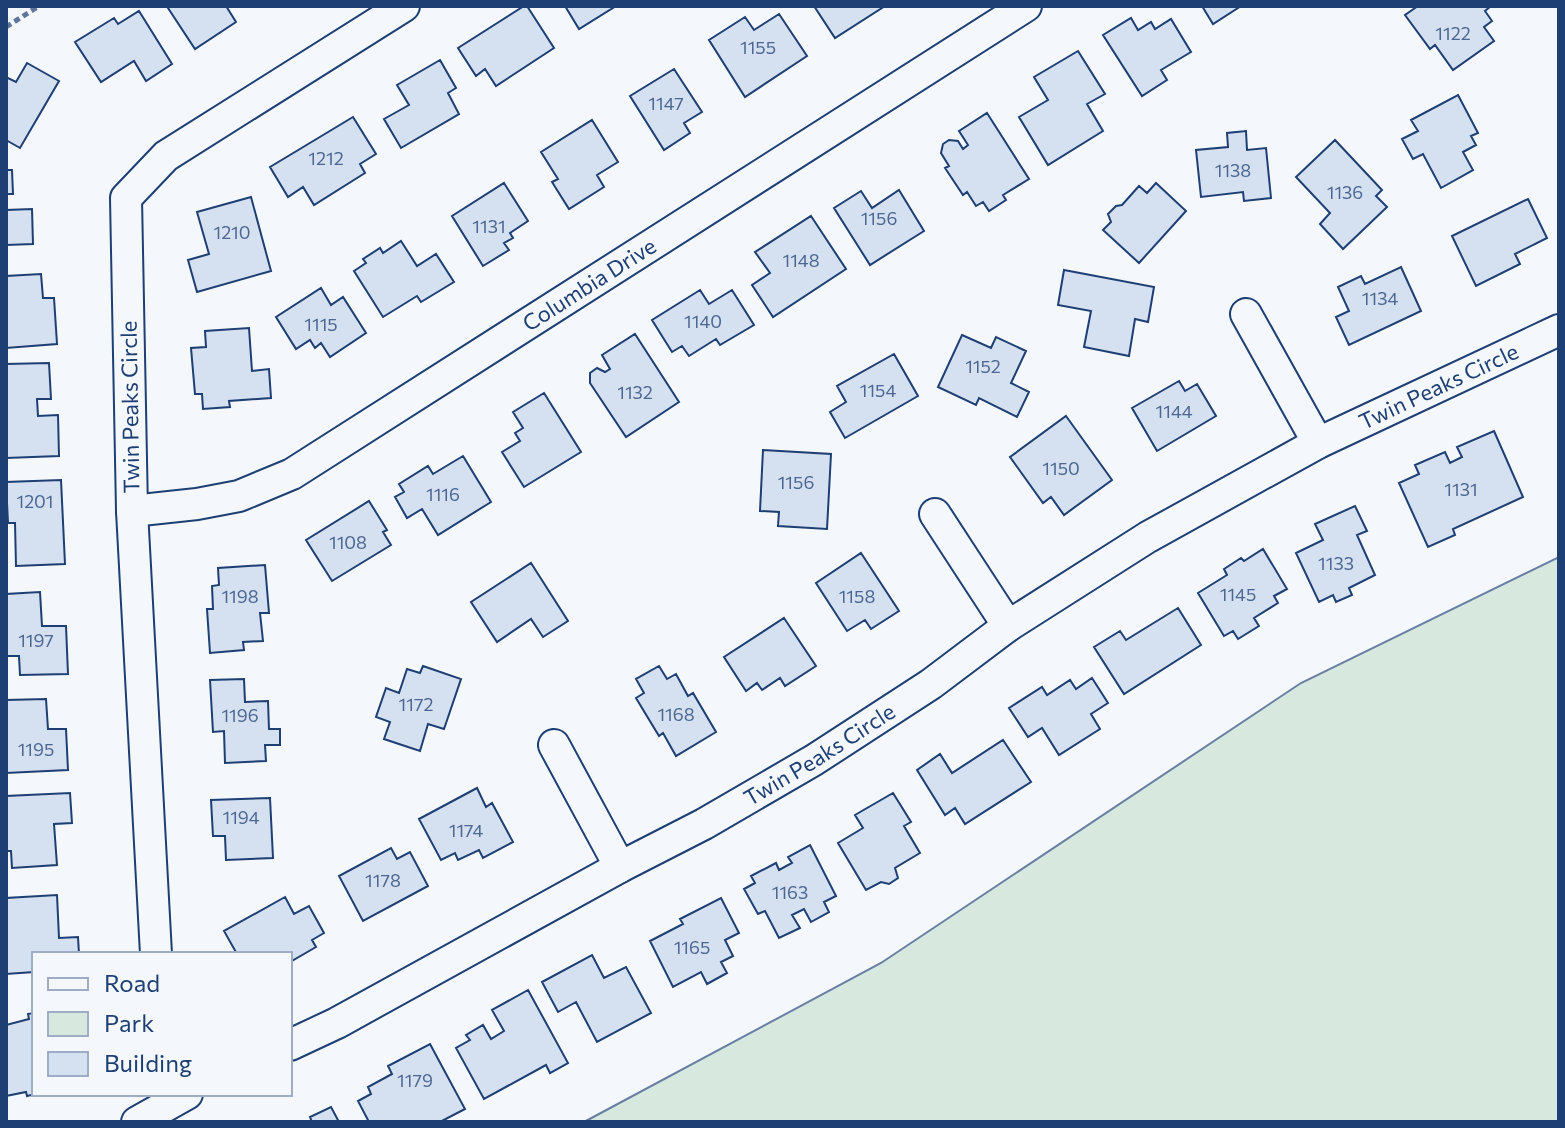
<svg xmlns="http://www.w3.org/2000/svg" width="1565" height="1128" font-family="Commissioner,sans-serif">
<rect width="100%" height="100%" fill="#f4f7fb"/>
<path fill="#d7e8df" stroke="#687fa3" stroke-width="2" d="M1559 557V1122H584L881 963 1301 683Z"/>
<path fill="#d5e0f0" stroke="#1d3f73" stroke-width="2" d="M171 6H226L236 22 195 49 168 8Z
M524 6H527L554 48 496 86 485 69 476 76 458 48Z
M565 6H616L579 29Z
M814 6H885L835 38Z
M1202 6H1241L1213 24Z
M1418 6H1491L1485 11 1492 21 1484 27 1494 41 1453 70 1435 45 1430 49 1405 15Z
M139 11 172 64 146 81 134 61 101 82 75 42 114 18 118 24Z
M779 14 807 56 745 97 709 40 745 17 754 30Z
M1131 18 1138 30 1151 22 1155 29 1171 19 1191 52 1161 70 1167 80 1142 96 1103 35Z
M1078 51 1105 94 1087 104 1103 131 1048 165 1019 117 1048 100 1034 77Z
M440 60 456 88 448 93 459 114 401 148 384 119 409 105 397 85Z
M27 63 59 81 20 148 6 140V77L16 82Z
M674 69 702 112 684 123 690 133 664 150 630 96Z
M1458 95 1478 133 1471 136 1476 145 1463 152 1473 170 1441 188 1423 154 1413 159 1402 139 1418 131 1411 120Z
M987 113 1029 179 1003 195 1006 200 989 211 983 202 976 206 967 192 963 195 945 168 949 166 941 153 943 144 949 140 958 141 963 149 968 145 959 131Z
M353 117 376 154 360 164 365 173 314 205 303 187 288 197 270 167Z
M592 120 618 162 597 175 604 187 569 209 552 182 558 179 541 152Z
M1246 131 1247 150 1266 148 1271 198 1244 201 1243 192 1201 197 1196 150 1228 147 1227 133Z
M1335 140 1382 190 1376 196 1387 207 1343 249 1320 224 1330 213 1296 177Z
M6 170H12L13 194H6Z
M504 183 528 221 510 233 513 238 504 243 509 250 483 266 452 216Z
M1156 183 1186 211 1139 263 1103 230 1111 222 1108 214 1116 206 1122 205 1139 186 1147 193Z
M899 190 924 231 870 265 834 208 861 191 872 208Z
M251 197 271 271 197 292 188 260 209 254 197 212Z
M1528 199 1547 238 1515 254 1520 264 1476 286 1452 236Z
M32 209 33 244 6 245V210Z
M811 216 846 269 773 317 752 285 770 273 755 252Z
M401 241 417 266 436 254 454 282 421 302 417 296 383 317 354 271 366 263 363 259 380 248 383 253Z
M1401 267 1421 311 1349 345 1336 317 1349 311 1338 287 1361 276 1365 284Z
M1064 270 1154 287 1148 322 1135 319 1129 356 1084 347 1091 311 1058 305Z
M41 274 43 298H54L57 344 6 348V276Z
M321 288 331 305 343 297 366 333 330 357 321 343 315 348 310 340 296 349 276 317Z
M700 290 709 304 732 290 754 325 720 345 716 339 689 356 682 346 672 352 652 320Z
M249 328 252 371 269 369 271 398 229 401 230 407 203 409 202 394H195L191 348 206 347 205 331Z
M635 334 679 402 626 437 590 383V373L597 368 605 372 610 369 602 355Z
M962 335 991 348 996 337 1026 351 1011 383 1029 392 1017 417 979 398 976 405 938 387Z
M894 354 918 396 845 438 830 412 846 402 837 386Z
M49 363 51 399H37L38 416 58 415 59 456 6 458V364Z
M1179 381 1185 391 1197 384 1216 416 1157 451 1132 408Z
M544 393 581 452 524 487 502 452 520 441 515 433 523 428 513 412Z
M1066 416 1112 480 1064 515 1051 497 1043 503 1010 457Z
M1494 431 1523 497 1453 529 1455 535 1428 547 1399 483 1419 474 1415 465 1445 452 1450 463 1462 457 1457 447Z
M763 450 831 454 827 529 778 526 779 512 760 511Z
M463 456 491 502 438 535 422 509 407 518 395 497 404 492 399 484 428 466 433 474Z
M61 480 65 564 16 566 15 523H8L6 482Z
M369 501 387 530 383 532 391 545 332 581 306 540Z
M1355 506 1367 531 1357 535 1375 575 1349 588 1352 595 1336 602 1333 595 1319 602 1296 553 1323 540 1315 524Z
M1263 549 1287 589 1274 596 1278 603 1254 618 1259 626 1238 639 1233 631 1224 636 1198 593 1227 575 1224 569 1241 558 1244 561Z
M861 553 899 611 871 629 865 620 847 631 816 583Z
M531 563 568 621 543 637 531 619 497 642 471 602Z
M265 565 269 613H260L263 641 243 642 244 650 210 653 207 609H213L212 586 219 585 218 568Z
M40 592 42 626H66L68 674 20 675 19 656H6V594Z
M1178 608 1201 645 1124 694 1094 647 1120 631 1126 640Z
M784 618 816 666 785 686 780 678 762 690 757 683 746 691 724 657Z
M423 666 461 679 444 729 428 724 420 751 384 739 390 722 376 717 386 688 399 693 407 669 420 673Z
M659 666 667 679 676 674 688 696 693 693 716 732 676 756 663 733 659 736 636 698 644 693 636 679Z
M1092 678 1108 703 1091 714 1100 729 1059 755 1042 728 1028 737 1009 708 1042 687 1047 695 1070 680 1076 689Z
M244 679 245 702 268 701 269 729H280V745H265L266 761 225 763 224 731 213 732 210 680Z
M46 699 48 729H66L68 770 6 773V700Z
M1003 740 1031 782 965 824 955 808 945 815 917 770 940 754 952 773Z
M477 788 486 807 492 803 513 842 483 858 479 850 458 860 455 853 441 860 419 819Z
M70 793 72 823 54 824 57 865 12 868 11 851H6V796Z
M893 793 911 822 904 826 920 853 895 868 898 878 889 884 881 882 866 890 838 843 863 828 855 815Z
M270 798 273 858 226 860 225 836H213L211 800Z
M810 845 836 896 824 902 829 912 811 922 804 909 792 915 800 928 779 938 765 911 758 914 744 889 755 883 751 876 776 863 779 870 792 863 788 857Z
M391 848 397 859 410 852 428 886 363 921 339 876Z
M57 895 59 938 78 937 79 954H34V972L6 974V898Z
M285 897 294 914 309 906 324 933 312 940 316 947 290 962V954H237L224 931Z
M721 898 739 933 725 940 733 956 721 962 727 973 707 984 701 972 673 987 650 941 683 924 680 919Z
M592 955 604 978 626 967 651 1013 597 1042 576 1002 558 1012 542 982Z
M528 990 568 1063 550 1073 546 1065 484 1099 456 1048 470 1040 466 1035 483 1025 491 1039 504 1031 492 1010Z
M34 1013 36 1094 27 1096 26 1092 6 1096V1025L29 1019 28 1014Z
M430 1044 465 1109 440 1122H369L358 1101 371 1094 368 1087 392 1074 388 1066Z
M331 1107 339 1122H312L310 1117Z"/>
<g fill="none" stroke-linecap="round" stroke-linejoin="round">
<g stroke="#1d3f73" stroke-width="34">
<g id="minor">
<path d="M1246 314 1318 443"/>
<path id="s1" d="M132 511 197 504 239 496 292 474 1026 6"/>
<path d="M935 514 1008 626"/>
<path d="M554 745 620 867"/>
<path d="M156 954 132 511 126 198 166 156 404 6"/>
<path id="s2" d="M290 1045 337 1023 620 867 704 824 814 760 931 684 1008 626 1148 537 1318 443 1559 330"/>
<path d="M137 1122 187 1094"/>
</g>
</g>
<path stroke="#5e769c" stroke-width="5" stroke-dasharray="6 4" stroke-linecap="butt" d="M6 27 39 6"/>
<use href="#minor" stroke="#f4f7fb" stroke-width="30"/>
</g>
<g text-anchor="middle" stroke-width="6" stroke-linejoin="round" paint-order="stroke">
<g font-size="18" fill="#4b6792">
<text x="1453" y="40">1122</text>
<text x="758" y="54">1155</text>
<text x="666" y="110">1147</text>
<text x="326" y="165">1212</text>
<text x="1233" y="177">1138</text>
<text x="1345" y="199">1136</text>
<text x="879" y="225">1156</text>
<text x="489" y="233">1131</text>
<text x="232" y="239">1210</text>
<text x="801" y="267">1148</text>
<text x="1380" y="305">1134</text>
<text x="703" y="328">1140</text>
<text x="321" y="331">1115</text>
<text x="983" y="373">1152</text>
<text x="878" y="397">1154</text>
<text x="635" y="399">1132</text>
<text x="1174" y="418">1144</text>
<text x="1061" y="475">1150</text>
<text x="796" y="489">1156</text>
<text x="1461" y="496">1131</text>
<text x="443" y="501">1116</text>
<text x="35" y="508">1201</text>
<text x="348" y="549">1108</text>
<text x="1336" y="570">1133</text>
<text x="1238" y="601">1145</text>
<text x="240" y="603">1198</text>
<text x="857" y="603">1158</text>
<text x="36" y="647">1197</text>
<text x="416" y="711">1172</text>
<text x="676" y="721">1168</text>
<text x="240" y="722">1196</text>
<text x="36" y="756">1195</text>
<text x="241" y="824">1194</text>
<text x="466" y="837">1174</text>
<text x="383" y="887">1178</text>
<text x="790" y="899">1163</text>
<text x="692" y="954">1165</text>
<text x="415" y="1087">1179</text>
</g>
<g font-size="22" fill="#1d3f73" stroke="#f4f7fb">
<text dy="8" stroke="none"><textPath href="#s1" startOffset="518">Columbia Drive</textPath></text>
<text dy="8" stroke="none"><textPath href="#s2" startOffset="1326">Twin Peaks Circle</textPath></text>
<text transform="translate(130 407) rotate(-91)" y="8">Twin Peaks Circle</text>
<text dy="8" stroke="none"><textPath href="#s2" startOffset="604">Twin Peaks Circle</textPath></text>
</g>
</g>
<rect width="1565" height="1128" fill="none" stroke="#1d3f73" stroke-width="16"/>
<rect x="32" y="952" width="260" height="144" fill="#f4f7fb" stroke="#9eadc5" stroke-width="2"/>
<rect x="48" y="978" width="40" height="12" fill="#f4f7fb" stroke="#9eadc5" stroke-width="2"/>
<text x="104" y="992" font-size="24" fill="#1d3f73">Road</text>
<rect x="48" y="1012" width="40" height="24" fill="#d7e8df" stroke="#9eadc5" stroke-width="2"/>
<text x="104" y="1032" font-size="24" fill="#1d3f73">Park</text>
<rect x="48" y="1052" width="40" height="24" fill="#d5e0f0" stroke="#9eadc5" stroke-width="2"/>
<text x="104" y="1072" font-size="24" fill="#1d3f73">Building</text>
</svg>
